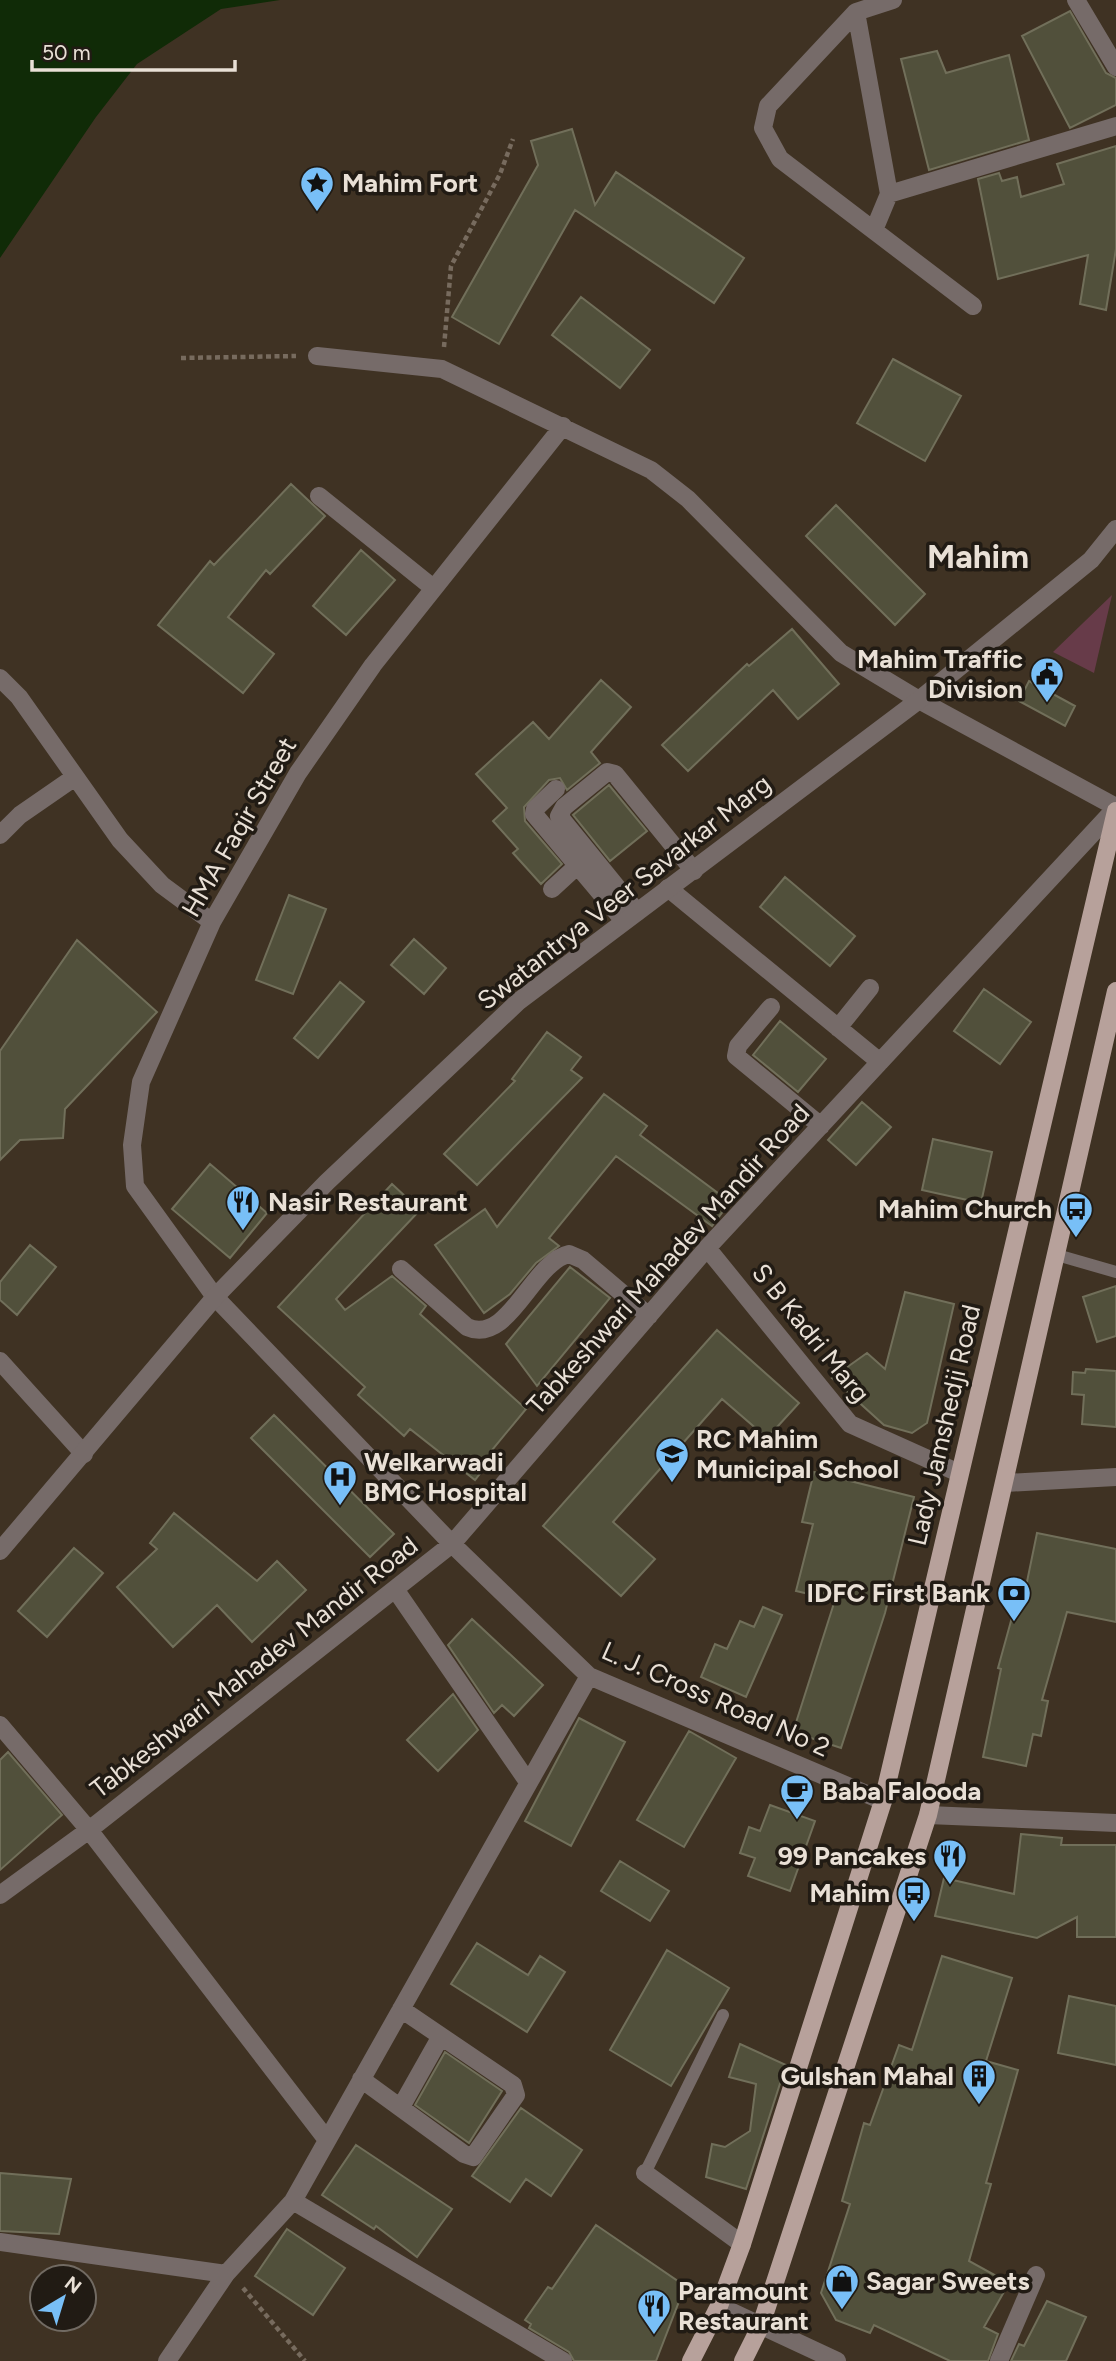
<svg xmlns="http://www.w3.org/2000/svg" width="1116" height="2361" font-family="Figtree,sans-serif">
<rect width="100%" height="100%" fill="#3f3223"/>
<path fill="#673b49" d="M1112 595 1094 673 1053 652Z"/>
<path fill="#102b07" d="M0 0H280L221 9 137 64 96 117 0 258Z"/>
<path fill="#51503b" stroke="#716f5a" stroke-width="2" d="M1070 11 1106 73 1116 78V105L1070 128 1022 36Z
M937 51 946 73 1009 55 1029 140 929 170 901 59Z
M572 129 595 205 616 172 744 258 714 303 575 210 499 344 452 317 538 165 531 141Z
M1116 146V249L1106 310 1080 304 1088 255 998 279 978 179 999 173 1002 181 1017 177 1021 197 1064 184 1057 164Z
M581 297 650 350 620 388 552 335Z
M893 359 961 396 925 461 857 423Z
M291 484 325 516 270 574 266 570 228 617 274 654 243 693 158 625 210 561 214 565Z
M836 505 925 594 895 625 806 536Z
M361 550 395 580 346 635 313 606Z
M792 629 839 684 798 719 773 690 688 771 662 745 747 664 749 666Z
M601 680 631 707 591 752 600 763 567 790 560 778 549 780 524 807 525 821 562 864 541 884 513 853 518 849 493 821 507 808 476 774 533 722 549 739Z
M1029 681 1075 706 1065 726 1019 701Z
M609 785 647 831 610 861 573 815Z
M785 877 855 936 830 966 760 907Z
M289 895 326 909 293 994 256 980Z
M414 939 446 968 424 994 391 965Z
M77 940 157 1012 65 1109 63 1138 20 1140 0 1160V1051Z
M340 982 364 1002 318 1058 294 1038Z
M984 989 1031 1022 1000 1064 954 1031Z
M780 1021 826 1059 798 1092 753 1055Z
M547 1032 581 1057 571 1070 582 1078 477 1185 444 1154 515 1081 512 1079Z
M604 1094 647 1126 640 1135 730 1202 712 1226 616 1156 549 1238 559 1246 536 1263 510 1294 484 1313 435 1245 485 1209 497 1227Z
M862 1102 891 1127 856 1165 828 1140Z
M933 1139 992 1152 981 1203 922 1190Z
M210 1164 267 1213 230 1258 172 1209Z
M392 1184 420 1210 336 1299 345 1310 392 1276 426 1306 420 1314 526 1409 492 1450 496 1453 475 1480 410 1429 404 1436 358 1395 365 1387 278 1307Z
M30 1245 56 1267 17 1315 0 1300V1282Z
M570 1267 610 1298 537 1386 506 1344Z
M1116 1286V1336L1097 1342 1083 1297Z
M905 1292 954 1304 927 1423 912 1433 884 1425 832 1378 867 1353 885 1369Z
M717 1330 799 1403 767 1438 722 1399 613 1522 655 1559 621 1596 543 1526Z
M1086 1369 1116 1371V1427L1082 1424 1084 1395 1072 1394 1073 1372 1085 1373Z
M274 1415 394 1534 370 1557 251 1438Z
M814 1472 914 1497 885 1613 841 1748 793 1732 835 1600 796 1591 813 1524 802 1522Z
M174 1513 257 1581 277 1561 306 1590 252 1642 217 1605 173 1647 117 1587 157 1549 150 1543Z
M1037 1533 1116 1549V1622L1067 1612 1042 1700 1048 1701 1041 1736 1033 1734 1026 1766 983 1757 1001 1669 998 1668 1014 1610 1021 1611Z
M74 1548 103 1573 47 1637 18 1611Z
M763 1607 782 1615 746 1697 701 1677 715 1644 727 1649 740 1621 754 1627Z
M472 1619 543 1685 514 1716 502 1705 494 1713 448 1645Z
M453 1694 478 1730 438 1771 407 1740Z
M579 1718 625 1742 571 1846 525 1821Z
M689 1731 736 1758 684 1847 637 1820Z
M8 1752 62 1815 0 1870V1760Z
M770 1805 815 1821 790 1891 748 1876 755 1858 740 1853 749 1827 760 1831Z
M1021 1834 1062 1838 1061 1845H1116V1937H1077V1917L1037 1938 935 1916 944 1878 1014 1894Z
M620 1861 669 1891 650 1921 601 1891Z
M477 1943 528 1975 540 1956 565 1972 527 2032 451 1984Z
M667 1950 729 1988 671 2086 610 2050Z
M942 1956 1012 1978 986 2061 1018 2070 986 2183 991 2184 969 2261 1009 2283 984 2327 998 2334 988 2361H950L874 2325 870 2333 836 2320 821 2293 850 2204 842 2201 864 2123 870 2125 899 2045 912 2050Z
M1069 1996 1116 2006V2065L1058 2053Z
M740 2044 786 2065 746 2189 706 2177 712 2144 725 2147 750 2131 756 2084 729 2077Z
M445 2052 502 2091 469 2143 415 2105Z
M521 2108 582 2150 551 2196 526 2179 510 2202 472 2176Z
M356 2145 452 2209 417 2257 376 2226 374 2229 322 2195Z
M0 2173 71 2179 59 2234 0 2231Z
M596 2225 685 2286 656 2361H574L569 2352 529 2328 531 2324 525 2320 548 2287 552 2289Z
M287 2229 345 2268 313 2315 255 2276Z
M1047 2301 1086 2317 1066 2361H1011L1019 2344 1024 2346Z"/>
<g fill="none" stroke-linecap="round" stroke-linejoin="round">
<path stroke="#776b5e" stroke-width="4.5" stroke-dasharray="5 3.5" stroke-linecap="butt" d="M444 347 451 266 500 174 513 139
M181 358 296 356
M243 2288 305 2361"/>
<path stroke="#766b69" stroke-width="12" d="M1057 1255 1116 1272
M645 2173 723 2015"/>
<path stroke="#766b69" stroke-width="18" d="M893 0 856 12 768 106 763 128 780 159 973 306
M1076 0 1116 67
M856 12 889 194 874 230
M889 194 1116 126
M317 356 442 369 651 470 688 499 841 653 919 700 1116 807
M563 426 373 665 298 773 212 922 141 1082 132 1145 135 1186 215 1297 452 1544 589 1676 883 1801
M319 496 432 587
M0 678 19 697 120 840 162 885 212 922
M556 789 535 809 534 814 624 921
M0 835 20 815 75 777
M668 888 880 1062
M552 889 577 866
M637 912 559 816 564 807 607 772 615 774 694 871
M771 1007 738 1046 736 1056 821 1126
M838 1028 870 988
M707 1248 850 1424 959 1473
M401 1269 467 1327C509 1346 532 1262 569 1254L583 1260 649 1316
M0 1361 84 1454
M1006 1483 1116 1477
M395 1589 528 1782
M0 1725 89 1830 327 2140
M928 1815 1116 1823
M0 1895 89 1830 452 1544 707 1248 1116 808
M361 2079 464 2154 473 2157 516 2095 513 2085 401 2009
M401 2107 441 2036
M645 2173 742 2244
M293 2201 563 2361
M0 2242 226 2274 293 2201 589 1676
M167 2361 226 2274
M999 2361 1036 2275"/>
<path stroke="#766b69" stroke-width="18" d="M0 1551 215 1297 327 1182 519 1001 919 700 1091 560 1116 529
M719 2306 837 2361"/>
<path stroke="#b7a19b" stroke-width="18" d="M691 2361 719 2306 742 2244 883 1801 1116 811
M743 2361 761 2325 928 1815 1116 991"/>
</g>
<defs>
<g id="sight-pin" transform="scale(1.75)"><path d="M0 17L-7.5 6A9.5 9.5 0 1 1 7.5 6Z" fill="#78bff7" stroke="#211b14"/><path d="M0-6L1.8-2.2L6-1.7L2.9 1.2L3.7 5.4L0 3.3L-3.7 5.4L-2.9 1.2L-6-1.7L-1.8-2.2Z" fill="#111"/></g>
<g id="civic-pin" transform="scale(1.75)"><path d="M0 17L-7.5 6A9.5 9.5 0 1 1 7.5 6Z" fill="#78bff7" stroke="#211b14"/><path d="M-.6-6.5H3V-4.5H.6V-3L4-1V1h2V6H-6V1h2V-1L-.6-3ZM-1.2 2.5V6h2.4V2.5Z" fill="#111"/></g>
<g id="restaurant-pin" transform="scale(1.75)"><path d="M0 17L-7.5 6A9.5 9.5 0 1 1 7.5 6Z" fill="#78bff7" stroke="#211b14"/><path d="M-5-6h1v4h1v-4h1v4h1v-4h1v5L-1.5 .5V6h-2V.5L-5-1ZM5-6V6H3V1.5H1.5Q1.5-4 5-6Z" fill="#111"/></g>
<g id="bus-pin" transform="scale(1.75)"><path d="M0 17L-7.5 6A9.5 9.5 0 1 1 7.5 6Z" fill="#78bff7" stroke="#211b14"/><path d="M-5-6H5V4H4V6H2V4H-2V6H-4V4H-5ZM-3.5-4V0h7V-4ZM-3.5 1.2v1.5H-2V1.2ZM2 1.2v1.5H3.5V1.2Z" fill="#111"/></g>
<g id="school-pin" transform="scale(1.75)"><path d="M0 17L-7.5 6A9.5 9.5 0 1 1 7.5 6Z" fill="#78bff7" stroke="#211b14"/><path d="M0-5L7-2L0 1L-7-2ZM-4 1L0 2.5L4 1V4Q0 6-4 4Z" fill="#111"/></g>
<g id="hospital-pin" transform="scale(1.75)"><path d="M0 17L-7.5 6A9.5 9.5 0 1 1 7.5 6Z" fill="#78bff7" stroke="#211b14"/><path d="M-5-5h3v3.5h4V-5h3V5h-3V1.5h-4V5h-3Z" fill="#111"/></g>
<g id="bank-pin" transform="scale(1.75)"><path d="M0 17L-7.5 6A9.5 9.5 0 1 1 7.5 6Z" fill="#78bff7" stroke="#211b14"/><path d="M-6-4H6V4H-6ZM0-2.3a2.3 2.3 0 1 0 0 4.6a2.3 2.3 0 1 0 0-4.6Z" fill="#111"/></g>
<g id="cafe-pin" transform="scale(1.75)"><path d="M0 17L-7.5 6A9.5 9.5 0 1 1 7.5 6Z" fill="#78bff7" stroke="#211b14"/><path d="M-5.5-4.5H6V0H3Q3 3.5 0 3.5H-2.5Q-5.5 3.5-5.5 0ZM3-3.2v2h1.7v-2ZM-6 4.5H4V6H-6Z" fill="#111"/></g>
<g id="building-pin" transform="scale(1.75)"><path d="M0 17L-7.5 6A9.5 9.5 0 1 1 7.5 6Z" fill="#78bff7" stroke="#211b14"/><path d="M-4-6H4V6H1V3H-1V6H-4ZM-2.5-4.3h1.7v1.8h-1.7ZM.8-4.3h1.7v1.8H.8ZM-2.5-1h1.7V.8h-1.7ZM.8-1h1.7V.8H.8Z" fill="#111"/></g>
<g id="shop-pin" transform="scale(1.75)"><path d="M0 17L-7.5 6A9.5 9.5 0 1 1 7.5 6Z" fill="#78bff7" stroke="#211b14"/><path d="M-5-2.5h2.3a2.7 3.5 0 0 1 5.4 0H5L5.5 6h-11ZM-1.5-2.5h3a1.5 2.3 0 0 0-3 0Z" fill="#111"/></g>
</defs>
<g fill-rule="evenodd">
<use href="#sight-pin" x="317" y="183"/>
<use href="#civic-pin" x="1047" y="674"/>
<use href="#restaurant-pin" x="243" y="1202"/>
<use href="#bus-pin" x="1076" y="1209"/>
<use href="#school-pin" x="672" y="1454"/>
<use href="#hospital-pin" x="340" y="1477"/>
<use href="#bank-pin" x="1014" y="1593"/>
<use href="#cafe-pin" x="797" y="1791"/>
<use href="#restaurant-pin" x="950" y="1856"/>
<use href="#bus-pin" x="914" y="1893"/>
<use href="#building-pin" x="979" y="2076"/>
<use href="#shop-pin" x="842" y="2281"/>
<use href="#restaurant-pin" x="654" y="2306"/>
</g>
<g text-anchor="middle" stroke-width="7" stroke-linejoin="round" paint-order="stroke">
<g font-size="26" font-weight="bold" fill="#e9e0d6" stroke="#211b14" text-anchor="start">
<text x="342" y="192">Mahim Fort</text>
<text x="1023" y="668" text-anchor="end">Mahim Traffic<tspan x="1023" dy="30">Division</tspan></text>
<text x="268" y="1211">Nasir Restaurant</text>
<text x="1052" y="1218" text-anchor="end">Mahim Church</text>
<text x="696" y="1448">RC Mahim<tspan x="696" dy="30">Municipal School</tspan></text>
<text x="364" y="1471">Welkarwadi<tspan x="364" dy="30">BMC Hospital</tspan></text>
<text x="990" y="1602" text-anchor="end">IDFC First Bank</text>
<text x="822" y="1800">Baba Falooda</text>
<text x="926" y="1865" text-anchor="end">99 Pancakes</text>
<text x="890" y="1902" text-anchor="end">Mahim</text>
<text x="954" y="2085" text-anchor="end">Gulshan Mahal</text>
<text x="866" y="2290">Sagar Sweets</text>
<text x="678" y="2300">Paramount<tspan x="678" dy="30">Restaurant</tspan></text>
</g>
<g font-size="26" fill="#e9e0d6" stroke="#211b14">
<text transform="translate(239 827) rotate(-60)" y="9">HMA Faqir Street</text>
<text transform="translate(624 892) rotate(-38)" y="9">Swatantrya Veer Savarkar Marg</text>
<text transform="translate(668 1259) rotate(-48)" y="9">Tabkeshwari Mahadev Mandir Road</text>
<text transform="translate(811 1333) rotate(51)" y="9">S B Kadri Marg</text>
<text transform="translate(944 1425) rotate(-77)" y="9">Lady Jamshedji Road</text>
<text transform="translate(254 1667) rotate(-38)" y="9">Tabkeshwari Mahadev Mandir Road</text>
<text transform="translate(716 1699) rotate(24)" y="9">L. J. Cross Road No 2</text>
</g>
<g font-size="33" font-weight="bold" fill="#e9e0d6" stroke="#211b14">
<text x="978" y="568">Mahim</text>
</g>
</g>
<g transform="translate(63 2298) rotate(38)"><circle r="33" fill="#211b14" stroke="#716a62" stroke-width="2"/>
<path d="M0-5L12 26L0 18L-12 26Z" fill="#78bff7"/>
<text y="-10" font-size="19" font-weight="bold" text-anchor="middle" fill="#e9e0d6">N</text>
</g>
<path d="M32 60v10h203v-10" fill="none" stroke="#e9e0d6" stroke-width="3.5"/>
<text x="42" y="60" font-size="21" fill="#e9e0d6" stroke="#211b14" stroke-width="5" paint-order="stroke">50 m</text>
</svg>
